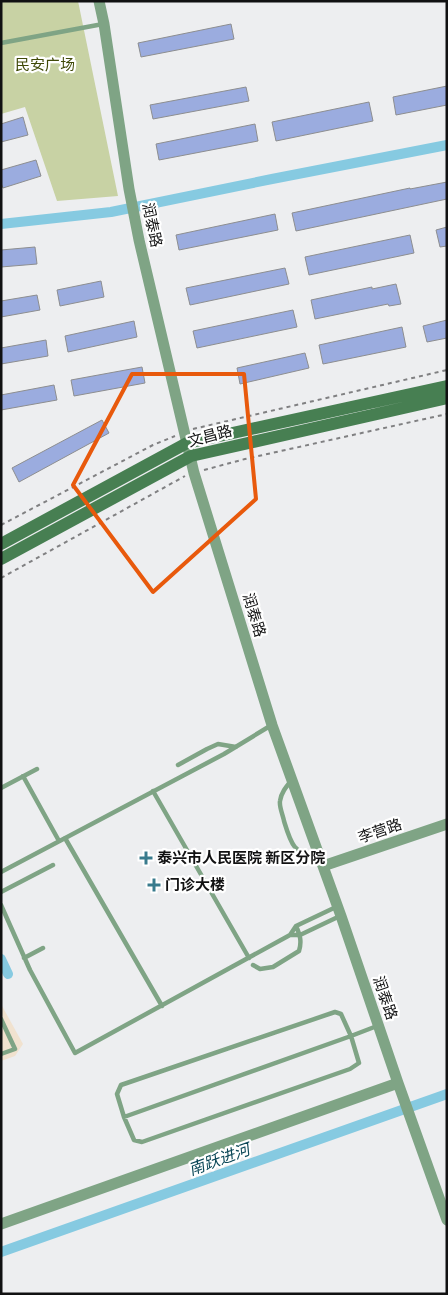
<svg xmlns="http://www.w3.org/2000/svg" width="448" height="1295" font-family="'Exo 2','Noto Sans SC',sans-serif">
<rect width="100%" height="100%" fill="#edeef0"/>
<path fill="#f1e2cf" d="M1 1004 23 1044 15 1056 1 1061Z"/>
<path fill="#c8d2a4" d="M1 1H78L118 196 57 201 25 107 1 114Z"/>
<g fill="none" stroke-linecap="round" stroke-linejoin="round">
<path stroke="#86cae1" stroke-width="10" d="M1 224 111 212 272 179 447 145
M1 959 8 974
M1 1252 447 1094"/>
</g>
<path fill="#9bacdf" stroke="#8d8e90" d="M231 24 234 39 141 57 138 43Z
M447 86V105L396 115 393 97Z
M246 87 249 101 153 119 150 105Z
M369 102 373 121 276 141 272 122Z
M23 117 28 135 1 142V124Z
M255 124 258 141 159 160 156 144Z
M36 160 41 176 3 188 1 183V170Z
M447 182V199L296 231 292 213 410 188V189Z
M275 214 278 230 179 250 176 235Z
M447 227V246L440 247 436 230Z
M410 235 414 253 309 275 305 257Z
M35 247 37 264 1 267V250Z
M285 268 289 284 190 305 186 288Z
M101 281 104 297 60 306 57 290Z
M396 284 401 304 389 306 388 304 315 319 311 300 372 287V289Z
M37 295 40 310 1 317V301Z
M293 310 297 327 197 348 193 331Z
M447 320V338L427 342 423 326Z
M134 321 137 337 68 352 65 336Z
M402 327 406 347 323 364 319 345Z
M46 340 48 356 1 364V348Z
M305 353 309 368 240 384 237 368Z
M142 367 145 383 74 396 71 380Z
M54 385 57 400 1 410V395Z
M102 420 109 433 19 482 12 468Z"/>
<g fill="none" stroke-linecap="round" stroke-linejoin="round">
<path stroke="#808082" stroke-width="2" stroke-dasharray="4 4" stroke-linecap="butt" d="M193 429 447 370
M204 470 245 459 447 414
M1 525 153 445 175 436
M1 578 185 476"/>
<path stroke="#7fa485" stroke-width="4.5" d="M1 43 103 24
M178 765 207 749 218 744 236 747
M23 776 59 841
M291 781C286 787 281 793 280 801 279 807 283 815 284 821 291 844 293 853 319 859
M1 788 37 769
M153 791 249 958
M65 838 162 1006
M1 872 224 754 270 726
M1 892 53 865
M1 905 30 970 75 1053 290 935 296 926 336 907
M290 935H300L340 916
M24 958 43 948
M253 965 260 969 273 967 299 951C302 941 300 935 296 926
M335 1012 341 1014 351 1036 359 1063 350 1069 142 1142 134 1140 124 1117 117 1094 121 1085Z
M1 1019 15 1049 1 1054
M124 1117 351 1036 377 1026"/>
<path stroke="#7fa485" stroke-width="11" d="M99 1 104 24 129 189 139 240 194 473 272 725 341 916 398 1083 447 1220
M323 866 447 824
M1 1224 398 1083"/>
<path stroke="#477f52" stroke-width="12" d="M1 544 187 443 447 386
M1 559 191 456 447 398"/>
</g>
<path fill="none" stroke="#e8590c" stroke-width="4" stroke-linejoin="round" d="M132 374H244L256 499 153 592 73 485Z"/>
<g fill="#397b8d" stroke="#fff" stroke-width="2">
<path d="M143.5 850.5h5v5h5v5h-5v5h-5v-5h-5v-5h5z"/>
<path d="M151.5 877.5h5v5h5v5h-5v5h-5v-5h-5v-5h5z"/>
</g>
<g text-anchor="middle" stroke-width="4.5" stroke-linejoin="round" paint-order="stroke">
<g font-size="15" fill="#404a08" stroke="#fff">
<text x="45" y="70">民安广场</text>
</g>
<g font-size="15" fill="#111112" stroke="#fff">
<text transform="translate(152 225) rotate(78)" y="5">润泰路</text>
<text transform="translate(210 436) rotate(-15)" y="5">文昌路</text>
<text transform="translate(254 615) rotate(73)" y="5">润泰路</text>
<text transform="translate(380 831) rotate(-19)" y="5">李营路</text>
<text transform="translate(385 998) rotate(71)" y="5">润泰路</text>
</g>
<g font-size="15" font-weight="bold" fill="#111112" stroke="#fff" text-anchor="start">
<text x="157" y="863">泰兴市人民医院 新区分院</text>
<text x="165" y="890">门诊大楼</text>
</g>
<g font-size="16" font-style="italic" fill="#0c4858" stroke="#fff">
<text transform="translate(219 1159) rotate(-20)" y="6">南跃进河</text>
</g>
</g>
<rect width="448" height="1295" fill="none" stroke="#111112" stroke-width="5"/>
</svg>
